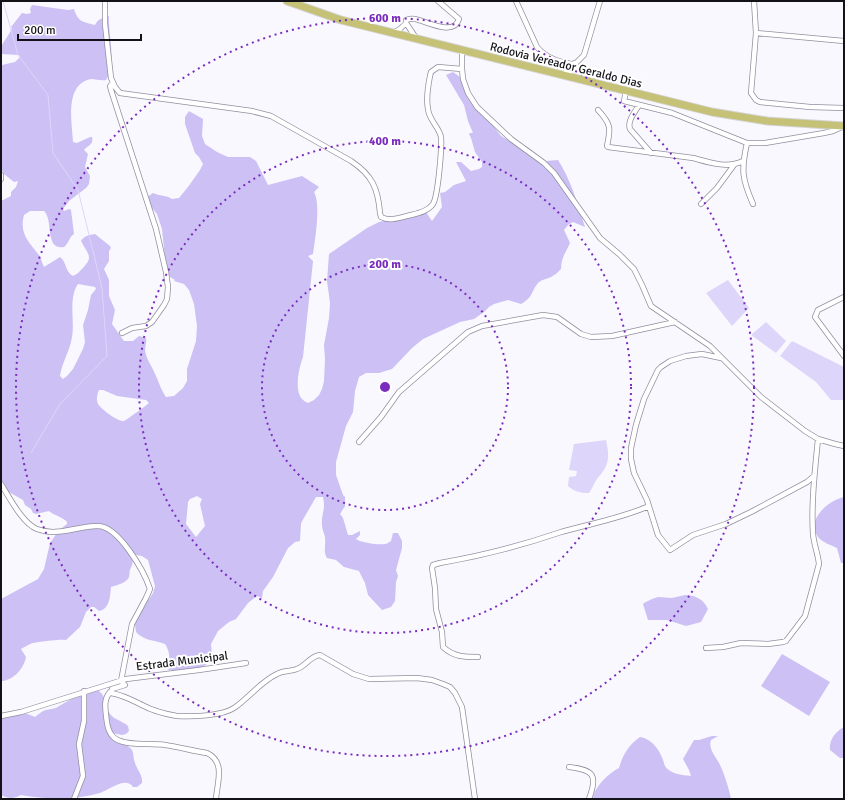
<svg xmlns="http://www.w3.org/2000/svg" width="845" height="800" font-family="Signika,sans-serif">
<rect width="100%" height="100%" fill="#f9f8ff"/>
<path fill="#ccc0f5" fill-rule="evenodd" d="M32 5 68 10 74 9C78 22 83 22 95 25 98 19 102 18 109 16 108 35 117 63 106 80 101 81 96 79 91 79 64 84 72 123 73 142L77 143 90 137H92C94 145 88 145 84 150L88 154 85 167 90 176 89 184 86 188 69 201 63 209 64 211 69 209 71 210 74 234C69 237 69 243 64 247 44 250 54 221 44 211H30L24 215C19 234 29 242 39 255 41 258 42 263 44 267L60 257C67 262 65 272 73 276 77 274 78 273 81 270 94 257 89 256 81 241 84 236 89 235 95 234L110 246 111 248 109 251V261L104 269 109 280V296L115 310 112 324 124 341H133L139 336 146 338C147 342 145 346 145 350 146 359 152 366 155 374 159 382 161 390 166 397L174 396 183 388 187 381V369L196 341 197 326 194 304 189 290 184 284 174 281 175 280 170 277 166 269 162 229 157 214 149 204 147 197 153 193C160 196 166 195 172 199L179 198 188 187 200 170 203 164 199 157 195 153 185 124V117L189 111 203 119 202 136 205 144 217 152 228 157H250L256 161 268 185 302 176 319 187 314 192C321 204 315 240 313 254L308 256 313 261 303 357C299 367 294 390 302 399 304 401 306 402 308 403L314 400 319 395 322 389 324 381 325 359 324 345 329 318 330 303 327 281 329 254 367 228 379 222 426 212 432 221 442 207 440 193 445 192 454 185 466 181 456 162H461L471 171 479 169 482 167V162L475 152 471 138 469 134 470 133H473L468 121 464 105 446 75 453 72 464 80 473 99 501 136 508 140 520 144 522 149 526 146 546 161 558 160C571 180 578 205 585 227L573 222 568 225 564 230 570 243C566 252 561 258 561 269 558 272 555 275 551 277 547 279 543 279 539 282 531 290 534 297 521 304L508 300 494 304 489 307 484 312 474 319 460 322 423 339 412 348 392 369 379 373H366L359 377 355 391 353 412 346 426 336 462V475L343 495 345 497V506L340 514 343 518 348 535H352L360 531V535L356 539C361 543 379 545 385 544 387 544 389 542 391 541L393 533H398L402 541V548L396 570 398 576 396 582 395 601 391 607 382 610 368 595 365 583 359 571 344 567 336 560 327 558C323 552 326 545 325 537 324 533 322 529 322 525 321 514 326 510 323 497H316L301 523 300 541 295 542 288 548 273 577 263 591 262 598 257 596 248 603 236 619 229 622 218 631 211 644 212 656 208 663 203 667 191 673 169 670 167 669C171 662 170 651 165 644 155 640 144 641 136 632L135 624 138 615 153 593 155 586 148 560 142 556 136 555 133 557C133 563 132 565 130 570 129 572 130 574 129 577 127 583 117 585 111 587 110 596 110 609 99 611L94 607H91L86 612 80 627 66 640C59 639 40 642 33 643 29 644 25 647 21 649L26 657C24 668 14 680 2 681L1 680V599L38 579 44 569 50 543 59 530 67 524V522C63 517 55 516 49 511L36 514 33 513 31 509 25 505 23 500 7 491 1 484V201L11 196V192L16 187 18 181 14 182 4 174 1 169V77L2 75 1 68 2 65 15 62 20 57 19 55 1 54C1 52 0 49 1 47 3 42 10 34 12 28L11 27 22 13 27 14 31 13 30 9ZM78 284 95 287 96 289 91 295 88 310 83 325 85 342 83 349 73 369 67 376 63 379 60 376C62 362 70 351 72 337 75 322 68 298 78 284ZM99 390H103L117 396 146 400 149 403C147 405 125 421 124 421 118 422 101 409 98 404 96 400 97 394 99 390ZM197 496 202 499 200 504 205 526 196 537 186 524 188 502 190 499Z
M844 497V563H841L837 548C831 545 823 543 818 537 805 520 829 500 844 497Z
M685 595C696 595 704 600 708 609L701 622 686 626 667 620H648L643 604 644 603 652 599 658 597 672 598Z
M782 654 830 682 809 716 761 686Z
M97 690C107 694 104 708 111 715 115 720 123 721 128 726L129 731 126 734 122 735 112 733C114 746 126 741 132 750 134 754 133 759 135 763 137 770 143 775 142 783L137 787H133C126 776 109 790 100 793 75 800 47 800 21 795 13 799 9 799 1 795V719L20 711 35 717C39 714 42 711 46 710 50 709 53 709 56 708 69 700 82 693 97 690Z
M844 727V758H840L830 750C829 740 835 732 844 727Z
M712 736H718L711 740C708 748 715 756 719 763 723 770 730 791 731 799H593C594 787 609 773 619 768 623 754 629 745 640 737 652 739 659 749 663 760 664 762 664 764 665 766 670 774 682 775 691 776L689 770 683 759 694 740H699Z"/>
<path fill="#ddd6fa" d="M728 280 749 308 732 326 706 293Z
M766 322 786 341 776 353 751 335Z
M792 341 844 367V400H831L816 382 780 356Z
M606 440C609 453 610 463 601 474 600 476 598 477 597 479 594 483 592 489 589 493 580 493 575 492 568 486L569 477 576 476 577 471 569 470 574 444Z"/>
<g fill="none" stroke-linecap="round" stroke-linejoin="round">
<path stroke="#ddd6fa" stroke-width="1" d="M3 1 18 55 48 95 53 153 78 190 102 288 107 356 60 404 31 453"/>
<g stroke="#928f9e" stroke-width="6">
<path id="street" d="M105 1V24L111 78 115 87 120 93 252 111 271 116 351 161C372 175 378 188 380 213L381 217C390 222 402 217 411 215 419 213 428 211 433 204 438 196 442 148 441 137 439 127 429 120 428 109 426 99 428 86 430 76L431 72 438 67 462 69
M516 1 537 47C545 57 559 62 572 64L576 63 584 55 600 1
M754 1 756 33 751 93 756 100 760 102 810 107 844 108
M406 23 416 38
M393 33 400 29 406 23V20C409 19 412 18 415 19 426 21 454 37 459 19L438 1
M756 33 844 41
M462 51V69L463 79 468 93 477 107 511 139 544 163 554 173 600 238 619 254 634 269 642 285 651 306 710 346 761 397 805 431 818 439 835 444 844 446
M565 75 568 63
M569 76 572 64
M113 83 110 86 111 90 156 229 166 272 168 287 167 299 164 305 152 322 146 326 132 328 122 333
M626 91 624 101 672 113 747 143H765L824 133 833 131 844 126
M639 105C635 112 627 121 630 129L651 153
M598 110C611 124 611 128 607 146L608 147 693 158C708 162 727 169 743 161
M747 143C741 170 742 179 753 204
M1 175V179
M701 204 717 188 734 165
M844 297 818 310 815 317 844 356
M721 358 702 354 686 356 670 361 661 367 658 370 644 399 636 425 631 448V459L634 473 647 500 658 535 670 550 693 535 726 524 751 512 807 482 814 476
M359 442 381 417 399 392 468 332 482 326 543 315 557 317 581 334 591 337 612 336 675 322
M1 484C9 497 23 524 37 529 57 537 77 526 97 526 118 525 144 571 150 589L146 598 132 624 121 681
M706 648 723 647 741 643 768 644 783 642 786 641 805 616 819 564C818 554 814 545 813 534 811 503 815 470 818 439
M478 657C464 657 454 657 443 647L442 632 436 609 435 588 432 568 433 565 440 563C480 556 520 546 558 533 588 524 620 519 649 506
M121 681 125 685 112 689 111 693C123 695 132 700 142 705 153 711 165 714 177 716 191 717 222 716 234 708 249 698 260 682 277 674 284 670 290 672 297 669 306 666 310 656 320 655L353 674 369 679 417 678 432 680 443 684 450 687 455 693 462 707 475 799
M110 692C104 699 105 706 106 715 107 724 108 734 116 739 127 746 151 743 165 745 179 747 193 751 207 753 226 762 217 783 216 799
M1 716 21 712 126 679 199 670 246 663
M569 767C594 770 598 775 589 799
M74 799 83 776 79 744 84 721V691"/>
</g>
<g stroke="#d5d4d5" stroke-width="9">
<path id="primary" d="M287 1 341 20 712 112 767 121 844 126"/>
</g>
<use href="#street" stroke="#fff" stroke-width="4.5"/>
<use href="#primary" stroke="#c5c176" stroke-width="7"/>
</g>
<g fill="none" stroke="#7b2cbf" stroke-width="2" stroke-dasharray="2 4">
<circle cx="385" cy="387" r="123"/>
<circle cx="385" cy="387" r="246"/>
<circle cx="385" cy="387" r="369"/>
</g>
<g text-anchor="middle" stroke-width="4" stroke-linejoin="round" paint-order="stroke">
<g font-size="12" fill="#131218" stroke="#fff">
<text transform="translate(566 65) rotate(14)" y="4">Rodovia Vereador Geraldo Dias</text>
<text transform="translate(182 661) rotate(-7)" y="4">Estrada Municipal</text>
</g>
</g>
<circle cx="385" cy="387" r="6" fill="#7b2cbf" stroke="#fff" stroke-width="2"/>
<g font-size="12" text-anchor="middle" font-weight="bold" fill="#7b2cbf" stroke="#fff" stroke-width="4" stroke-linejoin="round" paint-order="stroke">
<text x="385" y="22">600 m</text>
<text x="385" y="145">400 m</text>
<text x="385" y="268">200 m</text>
</g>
<rect width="845" height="800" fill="none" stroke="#131218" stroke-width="4"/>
<path d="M18 34v6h123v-6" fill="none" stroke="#131218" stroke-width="2"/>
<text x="24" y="34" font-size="12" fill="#131218" stroke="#ffffff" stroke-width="3" paint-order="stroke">200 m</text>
</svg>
